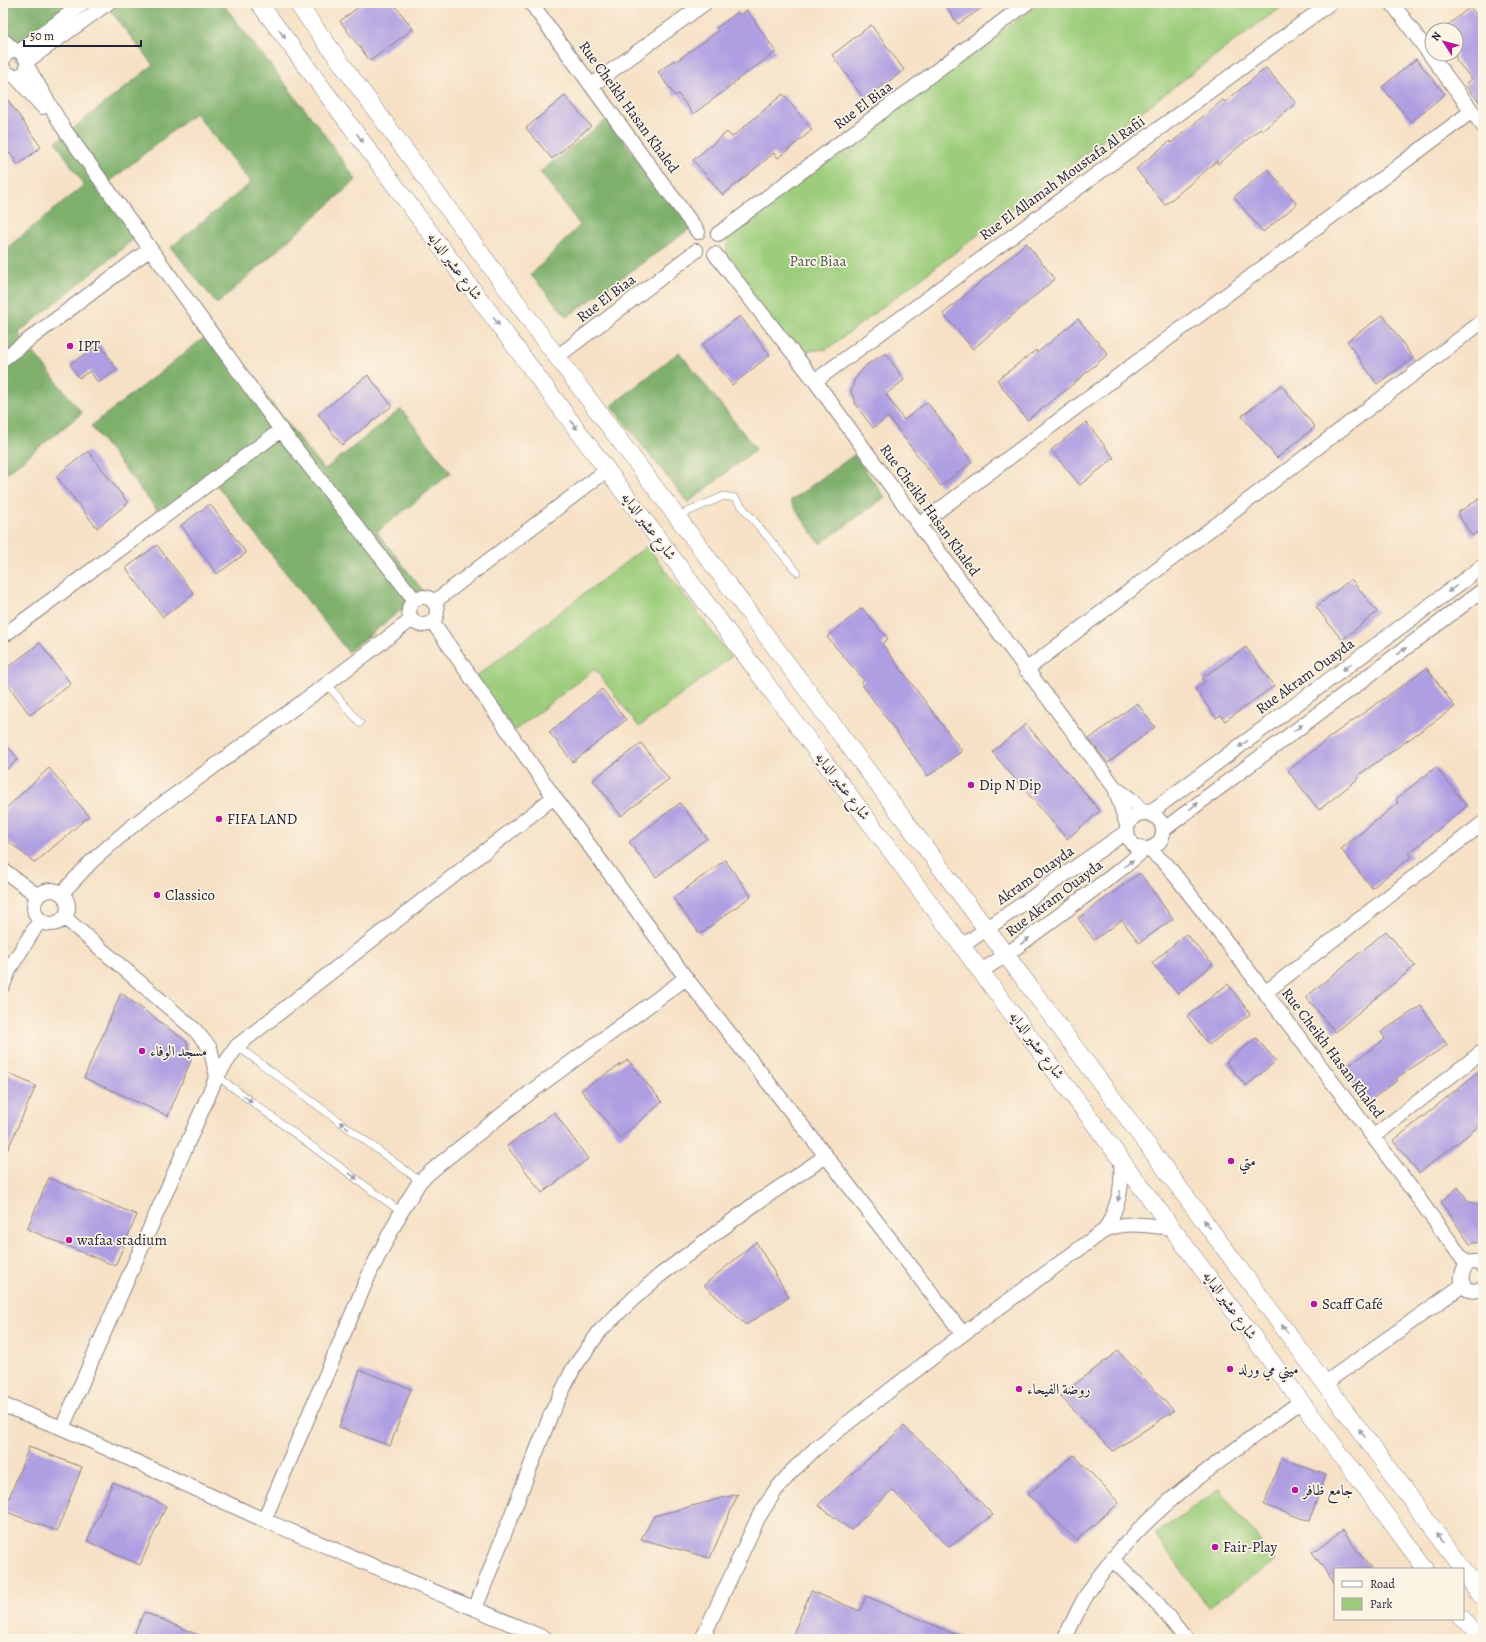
<svg xmlns="http://www.w3.org/2000/svg" width="1486" height="1642" font-family="Alegreya,Amiri,serif">
<rect width="100%" height="100%" fill="#fcf5e5"/>
<filter id="ink" filterUnits="userSpaceOnUse"><feTurbulence type="fractalNoise" baseFrequency=".025" numOctaves="2"/><feDisplacementMap in="SourceGraphic" scale="8" xChannelSelector="R" yChannelSelector="G"/><feConvolveMatrix kernelMatrix="1 2 1 2 8 2 1 2 1" color-interpolation-filters="sRGB"/></filter>
<filter id="wash" filterUnits="userSpaceOnUse"><feTurbulence type="fractalNoise" baseFrequency=".012" numOctaves="4" result="noise"/><feDisplacementMap in="SourceGraphic" scale="16" xChannelSelector="R" yChannelSelector="G"/><feGaussianBlur stdDeviation="0.9" result="paint"/><feColorMatrix in="noise" values="0 0 0 0 0 0 0 0 0 0 0 0 0 0 0 0 0 1.4 0 .05"/><feComposite in="paint" operator="in"/></filter>
<g filter="url(#wash)">
<rect width="100%" height="100%" fill="#f6e1c6"/>
<path fill="#9dcd7c" stroke="#60785c" d="M1040 3H1287L1236 40 827 349 794 352 724 268 728 235Z
M647 546 731 657 639 727 595 669 515 730 475 677Z
M1219 1489 1275 1561 1208 1607 1155 1534Z"/>
<path fill="#7eb06c" stroke="#506954" d="M3 3H93L18 63 3 44Z
M104 3H222L325 135 356 180 217 304 171 247 251 183 195 113 108 183 145 230 18 333 82 413 3 476V251L84 185 56 142 153 65Z
M607 119 691 228 567 317 531 275 580 225 540 172Z
M214 330 324 470 401 409 451 473 377 532 424 592 348 652 209 475 160 514 91 426Z
M679 352 756 449 688 503 611 406Z
M854 455 885 497 820 544 790 501Z"/>
<g id="blocks">
<path fill="#ae9ee2" d="M364 3H393L413 29 370 61 340 21Z
M944 3H989L958 24Z
M1470 7 1483 23V106L1465 85 1472 79 1456 60V30H1442Z
M747 10 776 52 733 83 734 84 693 114 678 94 675 96 658 72 674 60 675 62 718 31 716 28 738 12 740 15Z
M871 25 904 70 864 99 832 55Z
M1416 59 1445 94 1411 122 1382 87Z
M1266 68 1296 103 1262 131 1260 129 1218 164 1217 161 1165 205 1136 169 1170 141 1171 143 1223 100 1225 102Z
M3 93 41 147 18 165 10 153 3 159Z
M783 94 812 130 778 158 774 153 723 195 693 160 727 132 732 137Z
M565 96 591 126 552 159 526 128Z
M1268 169 1297 204 1263 232 1234 197Z
M1026 243 1055 279 973 349 943 314Z
M1383 315 1413 358 1377 384 1347 341Z
M740 316 770 355 732 385 702 345Z
M1078 319 1108 354 1066 390 1027 420 997 380 1036 350 1037 353Z
M100 344 117 370 98 383 90 371 79 378 70 364Z
M886 353 904 380 886 394 904 420 927 402 972 462 941 486 888 417 873 428 856 405 851 391 855 379 866 365Z
M368 375 392 406 342 445 318 414Z
M1281 385 1315 427 1277 458 1242 416Z
M1086 422 1114 458 1080 485 1051 450Z
M88 451 128 503 97 528 56 476Z
M1483 497V528L1472 536 1457 513Z
M210 504 246 553 217 574 181 525Z
M157 545 194 594 163 617 126 568Z
M1351 579 1377 612 1342 640 1316 607Z
M862 608 888 639 882 644 962 751 928 776 861 683 864 680 827 637Z
M40 643 71 684 30 715 3 678V671Z
M1246 647 1274 686 1225 721 1221 715 1216 718 1195 689 1205 682 1202 678Z
M1427 668 1455 707 1357 776 1359 778 1319 810 1288 771 1331 736Z
M602 689 626 720 573 762 549 732Z
M1137 703 1155 727 1108 763 1089 739Z
M1026 724 1100 811 1067 839 992 752Z
M3 740 18 759 3 773Z
M641 743 669 779 621 816 593 780Z
M1436 767 1467 806 1409 853 1412 856 1372 888 1341 849 1398 803 1396 799Z
M49 768 89 816 35 863 3 837V811Z
M680 803 707 838 656 877 629 842Z
M725 860 751 896 700 934 673 898Z
M1140 873 1173 919 1139 943 1122 920 1094 940 1078 918Z
M1386 931 1415 966 1335 1032 1306 997Z
M1186 934 1213 964 1178 994 1152 963Z
M1228 984 1250 1014 1209 1045 1187 1016Z
M121 993 187 1042 191 1060 168 1116 84 1078Z
M1421 1006 1447 1045 1396 1078 1398 1080 1368 1102 1344 1069 1385 1039 1381 1032Z
M1256 1038 1276 1061 1246 1086 1226 1062Z
M628 1060 662 1102 620 1138 581 1090Z
M1483 1068V1123L1419 1173 1393 1141Z
M3 1071 36 1086 3 1160Z
M554 1112 588 1159 542 1193 507 1146Z
M49 1178 137 1215 115 1266 27 1229Z
M1458 1187 1469 1202 1483 1205V1241L1470 1244 1441 1202Z
M756 1242 789 1297 746 1325 704 1285Z
M1118 1351 1174 1411 1113 1451 1060 1396Z
M360 1370 411 1389 390 1446 339 1427Z
M904 1426 937 1457 993 1515 949 1547 892 1490 851 1530 818 1505Z
M29 1447 82 1467 57 1531 4 1511Z
M1074 1455 1119 1503 1076 1540 1028 1494Z
M1281 1458 1326 1475 1309 1521 1264 1505Z
M113 1482 166 1506 140 1565 87 1541Z
M738 1494 710 1558 641 1539 654 1516Z
M1343 1530 1371 1569H1335V1584L1312 1552Z
M811 1591 860 1611 866 1596 966 1639H791Z
M144 1612 208 1639H132Z"/>
</g>
</g>
<g filter="url(#ink)">
<use href="#blocks" fill-opacity="0" stroke="#8c8280" stroke-width="1"/>
<g fill="none" stroke-linecap="round" stroke-linejoin="round">
<g stroke="#8c8280" stroke-width="8">
<path id="service" d="M678 516 724 496 735 498 797 572
M327 684 360 723
M237 1046 420 1181
M217 1076 401 1212"/>
</g>
<g stroke="#8c8280" stroke-width="16">
<path id="minor" d="M531 3 698 232
M1392 3 1483 126
M3 40 14 50
M20 51 83 3
M3 59C16 32 43 74 16 76 10 76 6 73 3 68
M27 61 108 3
M27 66 64 129 281 430 414 599
M15 76 43 107
M592 85 705 3
M718 234 1027 3
M715 254 815 381 919 525 1115 788 1128 797 1143 812
M557 357 696 251
M3 359 150 249
M815 381 1330 3
M919 525 1472 111
M409 611a14 14 0 1 1 28 0a14 14 0 1 1-28 0Z
M434 602 607 470
M432 621 554 797 686 978 826 1156 963 1334
M3 636 281 430
M1026 670 1483 321
M1115 788 1127 825
M1147 812 1156 808 1483 566
M1127 831a18 18 0 1 1 36 0a18 18 0 1 1-36 0Z
M1163 830 1483 590
M1148 849 1167 865C1270 997 1369 1130 1467 1265
M3 870 38 896
M34 907a17 17 0 1 1 34 0a17 17 0 1 1-34 0Z
M62 893 92 861 131 827 327 684 411 620
M64 917 195 1030 210 1048 217 1076
M962 946 1126 832
M981 971 1006 955 1124 867 1145 849
M3 985 10 968 40 920
M1266 992 1483 823
M1374 1136 1483 1051
M1105 1230C1119 1205 1123 1187 1121 1159
M1483 1266C1460 1247 1450 1303 1483 1288
M1325 1383 1463 1285
M3 1405 62 1428 264 1520 547 1639
M62 1428 217 1076 237 1046 554 797
M264 1520 371 1270 401 1212 420 1181 442 1162 532 1091 686 978
M1112 1559 1158 1604 1186 1639
M475 1609 551 1414 573 1369 600 1331 633 1299 659 1276 752 1206 826 1156
M702 1639 758 1518 775 1491 791 1472 815 1449 854 1418 963 1334 1105 1230C1126 1220 1150 1226 1173 1228
M1064 1639C1072 1625 1078 1609 1086 1596 1137 1513 1224 1459 1300 1402"/>
</g>
<g stroke="#8c8280" stroke-width="18">
<path id="tertiary" d="M259 3 1426 1569
M297 3 557 357 1006 955 1463 1569
M1463 1569 1483 1596
M1463 1618 1479 1639"/>
</g>
<use href="#service" stroke="#fff" stroke-width="7"/>
<use href="#minor" stroke="#fff" stroke-width="14"/>
<use href="#tertiary" stroke="#fff" stroke-width="17"/>
</g>
<defs><path id="oneway-solid" d="M-6-.8H1V-3.2L6.5 0L1 3.2V.8H-6Z"/></defs>
<g fill="#9c9ca7">
<use href="#oneway-solid" transform="translate(282 34) rotate(53)"/>
<use href="#oneway-solid" transform="translate(360 138) rotate(53)"/>
<use href="#oneway-solid" transform="translate(496 321) rotate(53)"/>
<use href="#oneway-solid" transform="translate(574 425) rotate(53)"/>
<use href="#oneway-solid" transform="translate(1452 589) rotate(144)"/>
<use href="#oneway-solid" transform="translate(1402 651) rotate(-37)"/>
<use href="#oneway-solid" transform="translate(1347 667) rotate(144)"/>
<use href="#oneway-solid" transform="translate(1298 728) rotate(-37)"/>
<use href="#oneway-solid" transform="translate(1243 744) rotate(144)"/>
<use href="#oneway-solid" transform="translate(1194 806) rotate(-37)"/>
<use href="#oneway-solid" transform="translate(1129 863) rotate(-39)"/>
<use href="#oneway-solid" transform="translate(1025 941) rotate(-37)"/>
<use href="#oneway-solid" transform="translate(248 1099) rotate(36)"/>
<use href="#oneway-solid" transform="translate(344 1125) rotate(-144)"/>
<use href="#oneway-solid" transform="translate(353 1176) rotate(36)"/>
<use href="#oneway-solid" transform="translate(1119 1196) rotate(103)"/>
<use href="#oneway-solid" transform="translate(1207 1224) rotate(-127)"/>
<use href="#oneway-solid" transform="translate(1285 1329) rotate(-127)"/>
<use href="#oneway-solid" transform="translate(1362 1433) rotate(-126)"/>
<use href="#oneway-solid" transform="translate(1440 1538) rotate(-126)"/>
</g>
</g>
<g fill="#b5179e" stroke="#fcf5e5" stroke-width="1.5">
<circle cx="70" cy="346" r="4"/>
<circle cx="971" cy="785" r="4"/>
<circle cx="219" cy="819" r="4"/>
<circle cx="157" cy="895" r="4"/>
<circle cx="142" cy="1051" r="4"/>
<circle cx="1231" cy="1161" r="4"/>
<circle cx="69" cy="1240" r="4"/>
<circle cx="1314" cy="1304" r="4"/>
<circle cx="1230" cy="1369" r="4"/>
<circle cx="1019" cy="1389" r="4"/>
<circle cx="1295" cy="1490" r="4"/>
<circle cx="1215" cy="1547" r="4"/>
</g>
<g text-anchor="middle" stroke-width="3.5" stroke-linejoin="round" paint-order="stroke">
<g font-size="15" fill="#22223b" stroke="#fcf5e5">
<text transform="translate(863 105) rotate(-37)" y="5">Rue El Biaa</text>
<text transform="translate(629 107) rotate(54)" y="5">Rue Cheikh Hasan Khaled</text>
<text transform="translate(1062 178) rotate(-36)" y="5">Rue El Allamah Moustafa Al Rafii</text>
<text transform="translate(455 266) rotate(53)" y="5">شارع عشير الدايه</text>
<text transform="translate(606 298) rotate(-37)" y="5">Rue El Biaa</text>
<text transform="translate(930 510) rotate(54)" y="5">Rue Cheikh Hasan Khaled</text>
<text transform="translate(649 526) rotate(53)" y="5">شارع عشير الدايه</text>
<text transform="translate(1305 676) rotate(-36)" y="5">Rue Akram Ouayda</text>
<text transform="translate(843 786) rotate(53)" y="5">شارع عشير الدايه</text>
<text transform="translate(1035 875) rotate(-35)" y="5">Akram Ouayda</text>
<text transform="translate(1054 898) rotate(-37)" y="5">Rue Akram Ouayda</text>
<text transform="translate(1037 1045) rotate(53)" y="5">شارع عشير الدايه</text>
<text transform="translate(1333 1053) rotate(53)" y="5">Rue Cheikh Hasan Khaled</text>
<text transform="translate(1230 1305) rotate(54)" y="5">شارع عشير الدايه</text>
</g>
<g font-size="15" fill="#47554e" stroke="#fcf5e5">
<text x="818" y="266">Parc Biaa</text>
</g>
<g font-size="15" fill="#22223b" stroke="#fcf5e5" text-anchor="start">
<text x="78" y="351">IPT</text>
<text x="979" y="790">Dip N Dip</text>
<text x="227" y="824">FIFA LAND</text>
<text x="165" y="900">Classico</text>
<text x="150" y="1056">مسجد الوفاء</text>
<text x="1239" y="1166">متي</text>
<text x="77" y="1245">wafaa stadium</text>
<text x="1322" y="1309">Scaff Café</text>
<text x="1238" y="1374">ميني مي ورلد</text>
<text x="1027" y="1394">روضة الفيحاء</text>
<text x="1303" y="1495">جامع ظافر</text>
<text x="1223" y="1552">Fair-Play</text>
</g>
</g>
<rect width="1486" height="1642" fill="none" stroke="#fcf5e5" stroke-width="16"/>
<rect x="1334" y="1568" width="130" height="52" fill="#fcf5e5" stroke="#a5a1a1"/>
<rect x="1342" y="1581" width="20" height="6" fill="#ffffff" stroke="#a5a1a1"/>
<text x="1370" y="1588" font-size="12" fill="#22223b">Road</text>
<rect x="1342" y="1598" width="20" height="12" fill="#9dcd7c" stroke="#a5a1a1"/>
<text x="1370" y="1608" font-size="12" fill="#22223b">Park</text>
<g transform="translate(1444 42) rotate(306)"><circle r="19" fill="#fcf5e5" stroke="#a5a1a1"/>
<path d="M0-3L7 15L0 10L-7 15Z" fill="#b5179e"/>
<text y="-6" font-size="11" font-weight="bold" text-anchor="middle" fill="#22223b">N</text>
</g>
<path d="M24 40v6h117v-6" fill="none" stroke="#22223b" stroke-width="2"/>
<text x="30" y="40" font-size="12" fill="#22223b" stroke="#fcf5e5" stroke-width="3" paint-order="stroke">50 m</text>
</svg>
